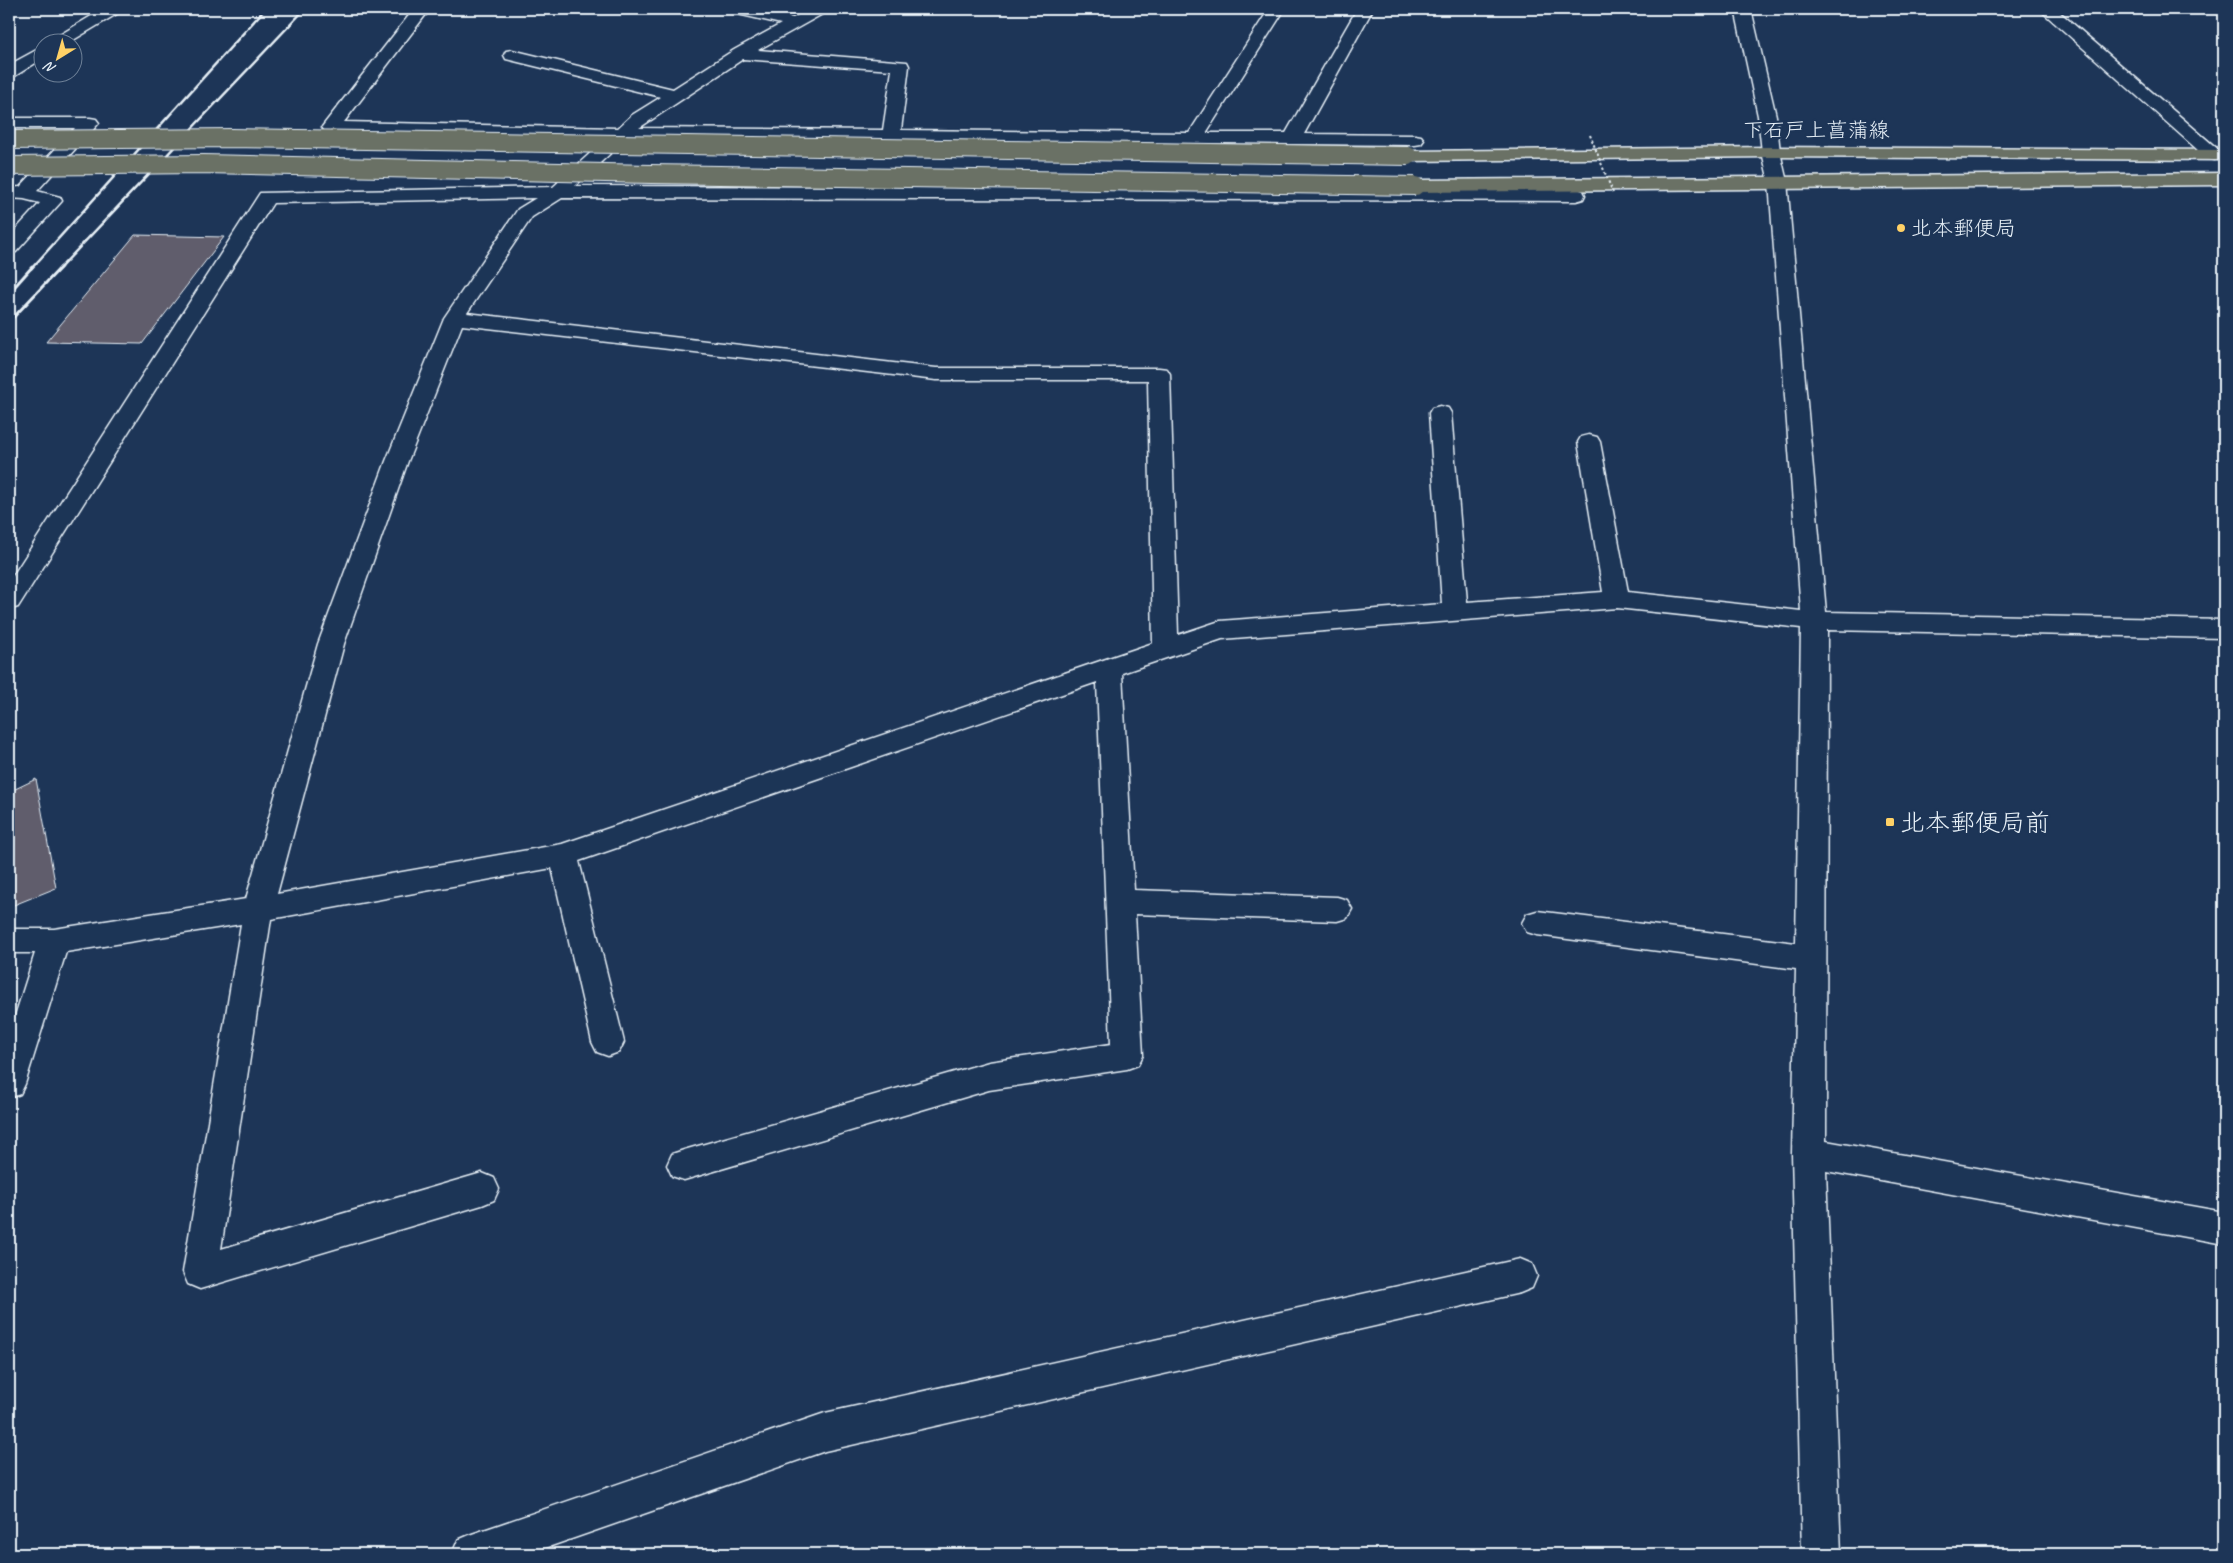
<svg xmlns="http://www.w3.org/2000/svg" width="2233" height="1563" font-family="Caveat,'Klee One',sans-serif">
<rect width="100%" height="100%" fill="#1d3557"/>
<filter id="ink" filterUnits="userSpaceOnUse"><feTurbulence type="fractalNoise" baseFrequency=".02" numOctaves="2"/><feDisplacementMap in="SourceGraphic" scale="10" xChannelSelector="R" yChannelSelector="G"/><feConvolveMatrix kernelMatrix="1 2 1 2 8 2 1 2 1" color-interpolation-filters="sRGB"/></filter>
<g filter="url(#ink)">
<path fill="#605d6c" stroke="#e8f1f8" d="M135 235 224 237 142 344 46 342Z
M36 779 56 888 9 907V792Z"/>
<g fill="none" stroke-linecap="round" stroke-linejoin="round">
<g stroke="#e8f1f8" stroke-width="3">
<path id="minor" d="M103 9H122L120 12 70 42H51L53 39Z
M414 9H430L344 122 618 128 632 115 661 97 506 59 504 55 506 51 512 50 673 89 734 50 781 24 729 12 727 9H755L793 18 809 9H828L826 12 758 50 907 62 909 66 901 130 1189 133 1269 9H1285L1206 133H1286L1357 9H1373L1304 134 1415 135 1421 136 1424 140 1421 144 1415 145 627 138 575 186 1576 189 1583 191 1585 195 1583 199 1576 201 562 198 532 217 467 313 936 368H1159L1167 369 1170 374 1178 635 1220 621 1442 604 1429 413 1432 408 1440 406 1448 408 1451 413 1467 602 1603 592 1578 442 1581 437 1589 435 1597 437 1600 442 1628 592 1801 611 1769 182 1762 152 1758 116 1735 9H1751L1776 116 1780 152 1787 182 1826 612 2224 620V638L1827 630 1826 1141 2224 1212V1244L1826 1171 1841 1554H1802L1792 1153 1796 969 1537 935 1527 932 1522 923 1527 914 1537 911 1796 943 1801 628 1617 608 1222 639 1122 673 1134 890 1337 897 1347 900 1352 909 1347 918 1337 921 1135 914 1143 1055 1138 1065 1127 1069 989 1090 684 1180 672 1176 667 1165 672 1154 684 1150 989 1062 1111 1044 1097 682 579 861 624 1042 619 1052 608 1056 597 1052 592 1042 552 868 271 919 221 1249 482 1173 494 1178 499 1189 494 1200 482 1205 200 1289 188 1284 183 1272 241 924 66 952 25 1084 20 1094 9 1098V1035L35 953H9V929H54L246 899 318 644 386 461 444 318 518 209 536 198 273 203 18 607 9 610V582L260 193 553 187 607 138 325 131 322 127 325 123ZM743 59 892 70 883 130 639 128ZM462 325 936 380H1148L1153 643 562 844 277 894 344 644 408 461Z
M2039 9H2056L2220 151 2223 155 2220 159 2214 160 2208 159Z
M42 47V59L15 76 9 77V65Z
M9 118H90L96 119 99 123 37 191 60 197 62 201 16 252 9 254V237L40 203 24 199 9 198V188L20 187 75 128H9Z
M1520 1259 1532 1264 1537 1276 1532 1288 1520 1293 825 1451 528 1554H452L458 1540 472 1534 825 1413Z"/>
</g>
<g stroke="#e8f1f8" stroke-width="3">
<path id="major" d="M1771 147 2224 150V160L1771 157 1408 161 1402 160 1399 156 1402 152 1408 151Z
M2224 173V185L1415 192 1408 190 1406 186 1408 182 1415 180Z"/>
</g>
<use href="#minor" fill="#1d3557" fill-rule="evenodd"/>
<use href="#major" fill="#6a7165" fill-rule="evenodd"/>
<path stroke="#e8f1f8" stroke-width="2.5" d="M31 269 265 9
M59 269 305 9"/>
<path stroke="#e8f1f8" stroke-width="3" d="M9 293 32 267
M9 322 61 267"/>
<g stroke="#e8f1f8" stroke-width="20" stroke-linecap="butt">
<path id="major-bridge" d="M9 140 231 138 1408 156
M9 166 204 164 651 174 1415 186"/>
</g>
<path stroke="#e8f1f8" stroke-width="2" stroke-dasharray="2.5 2.5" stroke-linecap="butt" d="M1590 135 1613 193"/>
<use href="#major-bridge" stroke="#6a7165" stroke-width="18"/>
</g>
</g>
<g fill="#ffd166" stroke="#1d3557" stroke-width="2">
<circle cx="1901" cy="228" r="5"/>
<rect x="1885" y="817" width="10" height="10" rx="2.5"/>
</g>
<g text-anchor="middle" stroke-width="4.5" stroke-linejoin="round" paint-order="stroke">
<g font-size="21" fill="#e8f1f8" stroke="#1d3557">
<text x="1816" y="137">下石戸上菖蒲線</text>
</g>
<g font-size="21" fill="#e8f1f8" stroke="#1d3557" text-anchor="start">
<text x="1911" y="235">北本郵便局</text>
</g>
<g font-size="25" fill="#e8f1f8" stroke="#1d3557" text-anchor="start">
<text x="1900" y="831">北本郵便局前</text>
</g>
</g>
<rect width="2233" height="1563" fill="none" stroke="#1d3557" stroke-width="30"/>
<rect x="15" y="15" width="2203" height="1533" fill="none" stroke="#e8f1f8" stroke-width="2" filter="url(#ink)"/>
<g transform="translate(58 58) rotate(217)"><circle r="24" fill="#1d3557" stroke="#6e8097"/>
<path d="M0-4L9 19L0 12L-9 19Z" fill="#ffd166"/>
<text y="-8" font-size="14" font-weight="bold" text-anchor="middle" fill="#e8f1f8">N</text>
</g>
</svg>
